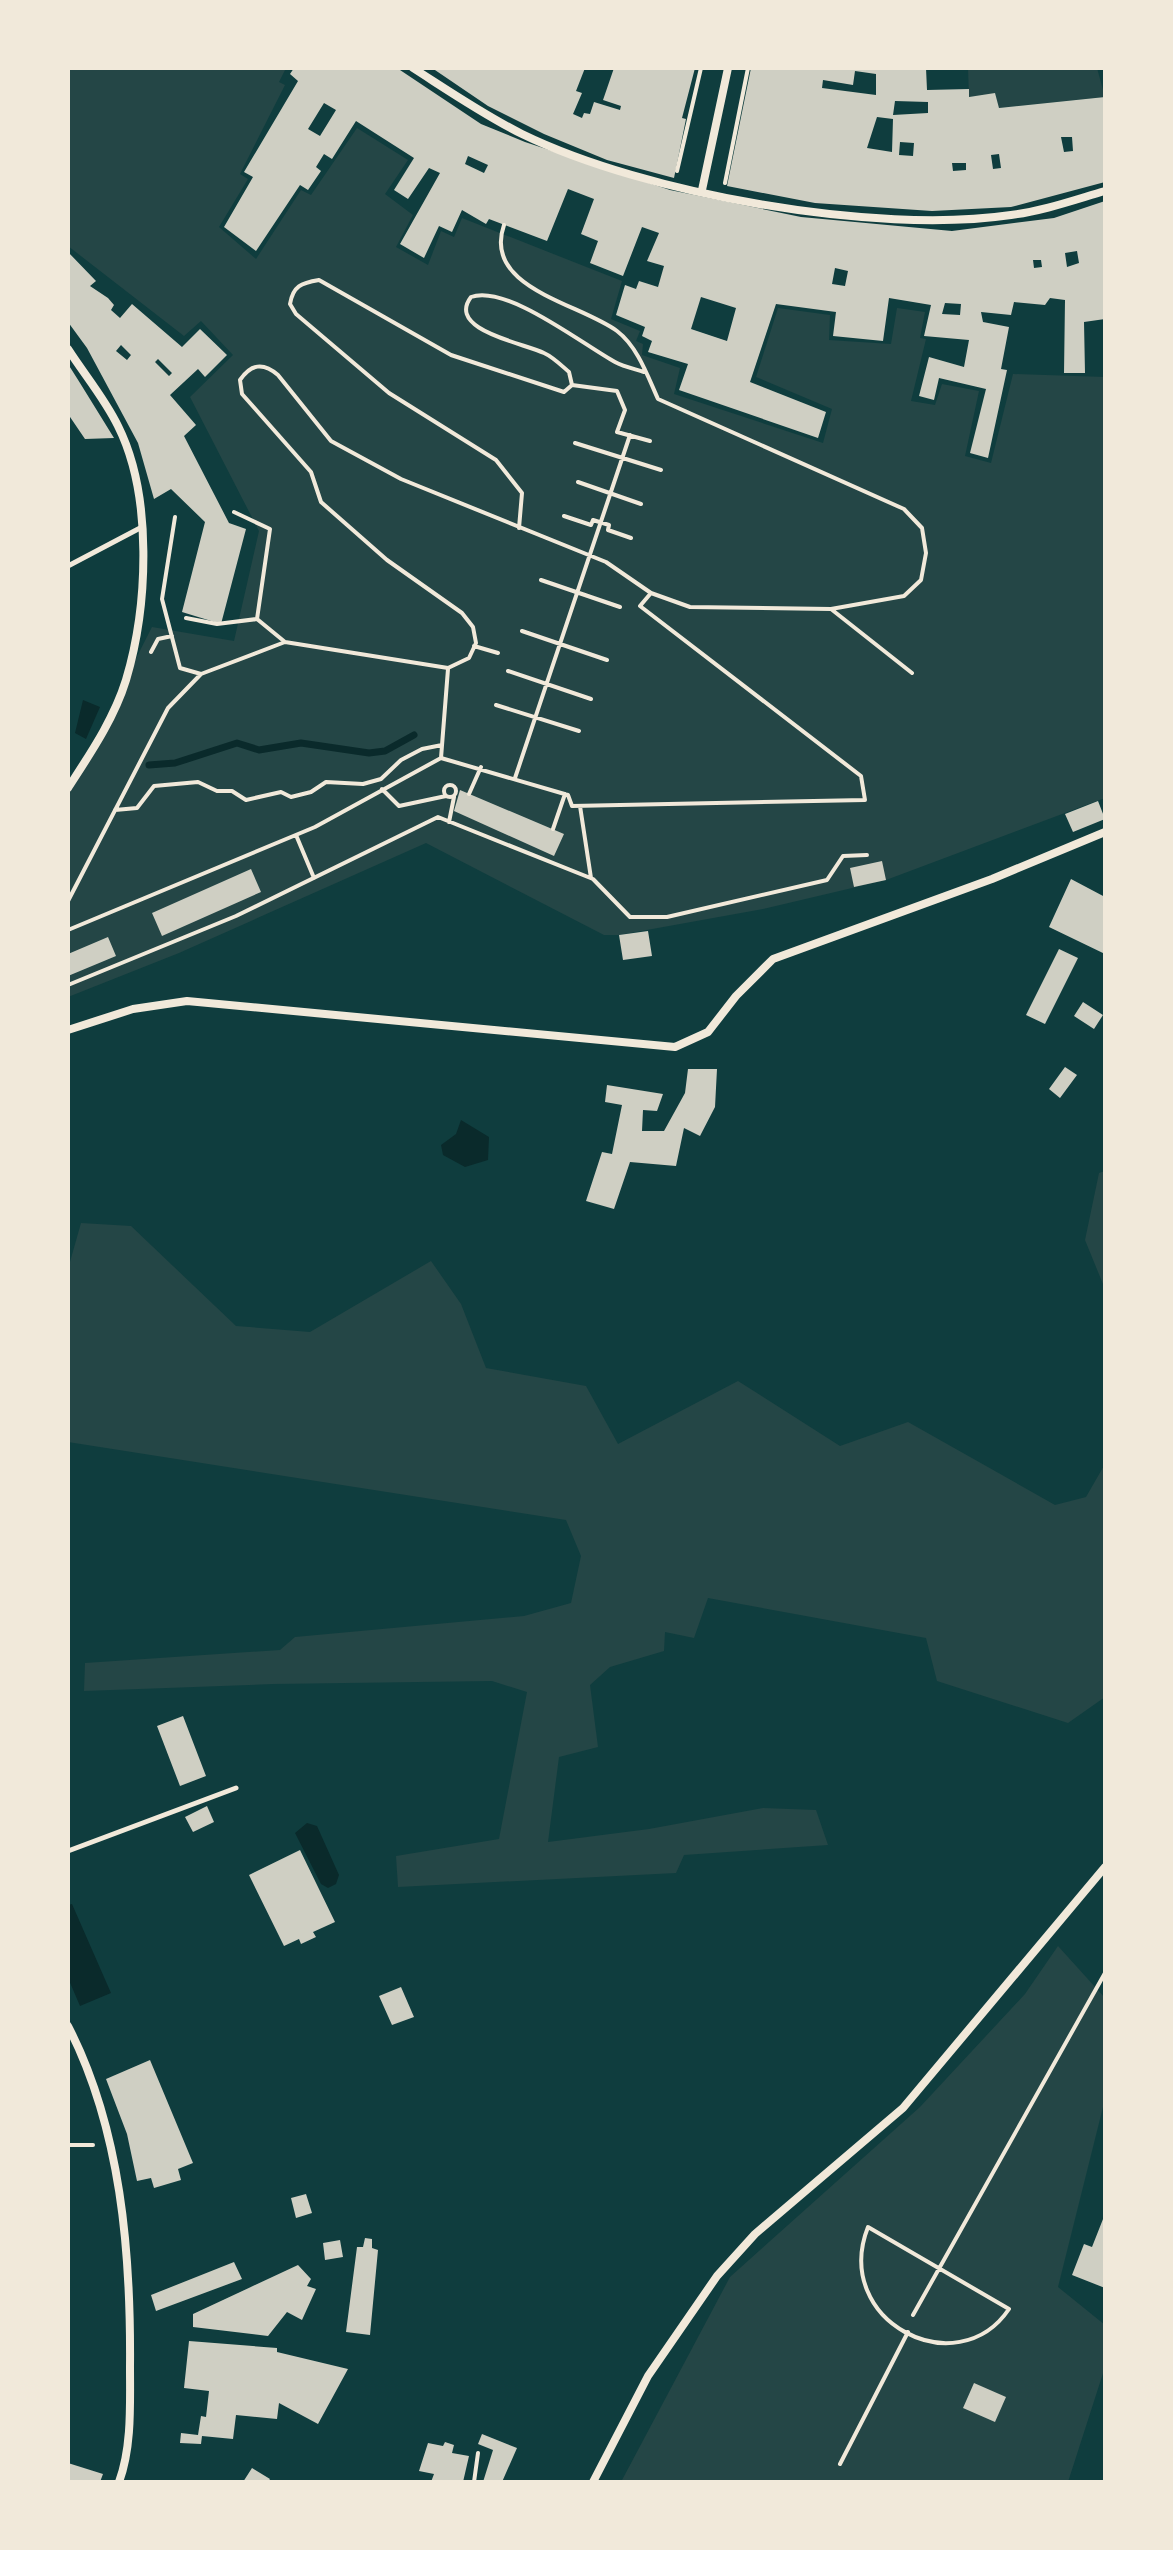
<svg xmlns="http://www.w3.org/2000/svg" width="1173" height="2550" font-family="Roboto,sans-serif">
<rect width="100%" height="100%" fill="#0f3d3e"/>
<path fill="#244646" d="M68 68H286L279 82 285 85 240 174 248 179 219 227 256 259 301 190 311 195 357 128 408 160 385 194 413 215 396 247 428 265 441 231 454 237 462 218 622 281 611 319 640 331 636 341 643 344 642 355 680 368 674 394 823 443 832 409 756 377 778 308 830 315 829 340 891 344 897 308 925 312 920 338 926 339 911 401 935 405 942 384 979 391 965 456 991 463 1013 374 1105 377V798L886 880 763 909 619 935H604L426 843 179 953 68 997V792L152 627 234 641 259 531 190 397 233 355 201 321 184 336 68 246Z
M968 68H1097L1105 97 999 108 995 94 969 97Z
M1105 1171V1289L1085 1240 1099 1173Z
M81 1223 131 1226 236 1326 310 1332 431 1261 461 1304 486 1368 586 1386 618 1444 738 1381 840 1446 908 1422 1055 1505 1086 1497 1105 1464V1697L1068 1723 937 1681 926 1638 708 1598 694 1638 665 1632 664 1651 610 1667 590 1685 598 1747 559 1757 548 1842 649 1829 763 1808 816 1810 828 1845 684 1855 676 1873 398 1887 396 1856 499 1839 527 1692 492 1681 273 1684 84 1691 85 1663 280 1650 295 1637 524 1616 571 1603 581 1556 566 1520 68 1442V1269Z
M1058 1946 1105 1998V2099L1058 2287 1105 2325V2367L1068 2482H621L730 2277 920 2107 1025 1994Z"/>
<path fill="#0a2a2b" d="M83 700 100 707 86 739 75 733Z
M461 1120 489 1137 488 1160 465 1167 443 1155 441 1145 456 1134Z
M307 1823 317 1826 339 1875 336 1884 328 1888 321 1884 295 1833Z
M72 1904 111 1993 80 2006 68 1978V1905Z"/>
<g fill="none" stroke-linecap="round" stroke-linejoin="round">
<path stroke="#0a2a2b" stroke-width="7" d="M149 765 175 763 237 743 259 750 301 743 369 753 385 751 414 735"/>
</g>
<path fill="#cfcfc3" fill-rule="evenodd" d="M294 68H397L481 124 525 142 670 190 801 217 952 231 1054 218 1105 201V319L1084 322 1085 373H1064L1065 300 1050 298 1045 305 1014 302 1011 315 981 312 983 322 1009 327 1001 369 1007 370 988 458 970 453 986 389 939 378 934 400 919 396 929 357 964 367 969 340 924 336 931 305 889 298 883 341 833 336 836 312 776 304 750 382 826 412 818 438 679 390 688 364 648 352 652 341 642 336 645 327 616 315 625 285 636 289 639 281 658 287 664 266 647 261 659 233 642 227 623 276 590 263 598 241 581 234 594 199 568 189 547 241 489 219 486 224 462 210 452 232 439 226 424 258 400 244 440 173 429 168 408 199 394 190 414 158 356 121 332 159 324 154 316 167 321 171 308 190 300 185 256 251 224 227 253 177 244 172 298 81 290 74ZM324 103 336 110 320 136 308 129ZM468 156 488 165 484 173 465 164ZM1077 251 1079 263 1067 267 1065 253ZM1033 260H1041L1042 267 1034 268ZM835 268 848 271 845 286 832 284ZM701 297 736 308 727 341 691 329ZM945 303 961 304 960 315 942 314Z
M432 68H585L576 91 582 93 573 114 582 118 584 113 590 114 594 102 620 110 621 106 603 100 614 68H695L682 118 686 119 674 178 607 160 544 134 488 106Z
M751 68H926L927 90 969 89V97L995 93 999 108 1105 97V182L1011 207 932 211 815 203 727 186ZM855 71 876 74V95L822 88 823 80 853 85ZM895 101 928 102V113L893 115ZM877 117 893 119 892 152 867 148ZM1061 137H1072L1073 151 1064 152ZM900 142 914 143 913 156 899 155ZM999 154 1001 168 993 169 991 155ZM952 163H966V170L953 171Z
M68 252 96 281 90 286 108 298 114 305 111 310 120 318 132 304 182 347 200 329 227 355 205 377 198 369 170 395 196 425 184 436 229 523 246 529 221 624 182 612 205 522 171 489 154 499 138 443 87 348 68 322ZM121 345 131 355 127 360 116 351ZM158 359 172 373 169 376 155 362Z
M68 364 80 383 114 438 85 439 68 414Z
M460 790 564 834 554 856 454 811Z
M1098 801 1105 819 1073 832 1065 814Z
M882 861 886 880 854 887 850 868Z
M251 869 261 892 162 936 152 913Z
M1071 879 1105 897V954L1049 927Z
M648 931 652 956 623 960 619 935Z
M108 937 116 956 68 976V954Z
M1059 949 1078 958 1045 1024 1026 1015Z
M1083 1002 1103 1015 1094 1029 1074 1016Z
M1065 1067 1077 1075 1060 1098 1049 1089Z
M688 1069H717L715 1107 700 1136 684 1128 676 1166 630 1162 614 1209 586 1201 602 1152 612 1154 622 1105 605 1102 607 1085 663 1094 657 1111 643 1110 642 1131H664L685 1093Z
M183 1716 206 1776 180 1786 157 1726Z
M207 1806 214 1822 193 1832 185 1817Z
M300 1850 335 1922 313 1932 316 1937 301 1944 299 1939 284 1946 249 1875Z
M401 1987 414 2017 392 2025 379 1996Z
M150 2060 193 2163 178 2169 181 2180 154 2188 151 2178 137 2181 127 2134 106 2079Z
M306 2194 312 2213 296 2218 291 2198Z
M1105 2214V2288L1072 2275 1084 2244 1092 2247Z
M365 2238 372 2239V2248L378 2250 370 2335 346 2332 357 2247H363Z
M340 2240 343 2257 325 2260 323 2243Z
M234 2262 242 2279 156 2311 151 2295Z
M298 2265 311 2279 307 2286 316 2289 302 2320 287 2312 268 2336 193 2327V2314Z
M189 2341 277 2348V2352L348 2369 318 2424 279 2403 277 2419 236 2415 233 2439 202 2436 201 2444 180 2443 181 2433 198 2435 201 2416 206 2417 209 2391 184 2388Z
M974 2383 1006 2397 995 2422 963 2408Z
M482 2434 517 2448 502 2482H483L493 2450 478 2444Z
M445 2442 454 2445 452 2453 469 2456 463 2482H431L434 2474 419 2471 428 2443 443 2446Z
M68 2463 103 2474 100 2482H68Z
M252 2468 270 2479 268 2482H243Z"/>
<g fill="none" stroke-linecap="round" stroke-linejoin="round">
<path stroke="#f1e9da" stroke-width="4" d="M677 171 701 68
M725 183 748 68
M572 385 617 391 625 410 617 432 650 441
M575 443 661 470
M578 482 641 504
M234 512 270 529 257 619 285 642 448 668 469 658 476 643 473 627 462 613 387 560 321 502 311 472 242 394 240 380C251 364 263 362 278 375L331 441 401 479 606 562 651 593 690 607 831 609 904 596 921 580 926 553 922 528 904 509 658 399C648 377 638 347 617 331 579 303 482 288 504 225
M564 516 591 525 593 520 609 525 608 530 631 538
M175 517 162 599 180 668 201 674 285 642
M519 528 522 493 496 460 389 393 296 314 290 304C293 286 301 283 319 280L451 355 564 392 572 385 569 372C561 365 553 357 544 353 523 343 446 330 471 297 506 284 582 344 615 362 624 367 635 369 644 372
M541 580 620 607
M831 609 912 673
M186 618 217 624 257 619
M522 631 607 660
M474 646 498 653
M151 652 158 639 172 636
M508 671 591 699
M496 705 579 731
M441 758 448 669
M515 778 630 435
M444 791a6 6 0 1 1 12 0a6 6 0 1 1-12 0Z
M382 789 399 806 446 796
M469 794 481 767
M580 806 591 878
M115 810 137 808 154 786 198 782 217 791H232L246 800 281 792 291 797 311 792 326 782 363 784 381 779 401 760 422 749 442 745
M449 822 454 797
M553 829 565 794
M296 835 314 878
M68 901 168 708 201 674
M68 930 315 827 441 758 568 795 572 806 865 800 861 776 640 606 651 593
M68 985 236 916 438 817 593 879 630 917H667L827 880 843 856 867 855
M68 2145H93
M868 2227 1009 2309C957 2386 831 2321 868 2227Z
M913 2315 1105 1973
M840 2464 908 2332
M474 2482 478 2453"/>
<path stroke="#f1e9da" stroke-width="5" d="M68 566 142 527
M68 1851 236 1788"/>
<path stroke="#f1e9da" stroke-width="8" d="M413 68C449 91 484 115 522 134 645 194 875 235 1011 215 1043 211 1074 200 1105 191
M702 190 728 68
M68 349C84 374 105 399 118 426 153 496 148 606 126 680 114 719 90 754 68 788
M68 1030 133 1009 187 1001 675 1047 708 1032 736 996 773 959 992 879 1105 832
M68 2026C121 2129 131 2252 130 2367 130 2404 132 2447 119 2482
M593 2482 648 2376 717 2276 755 2234 903 2108 1105 1867"/>
</g>
<rect width="1173" height="2550" fill="none" stroke="#f1e9da" stroke-width="140"/>
</svg>
